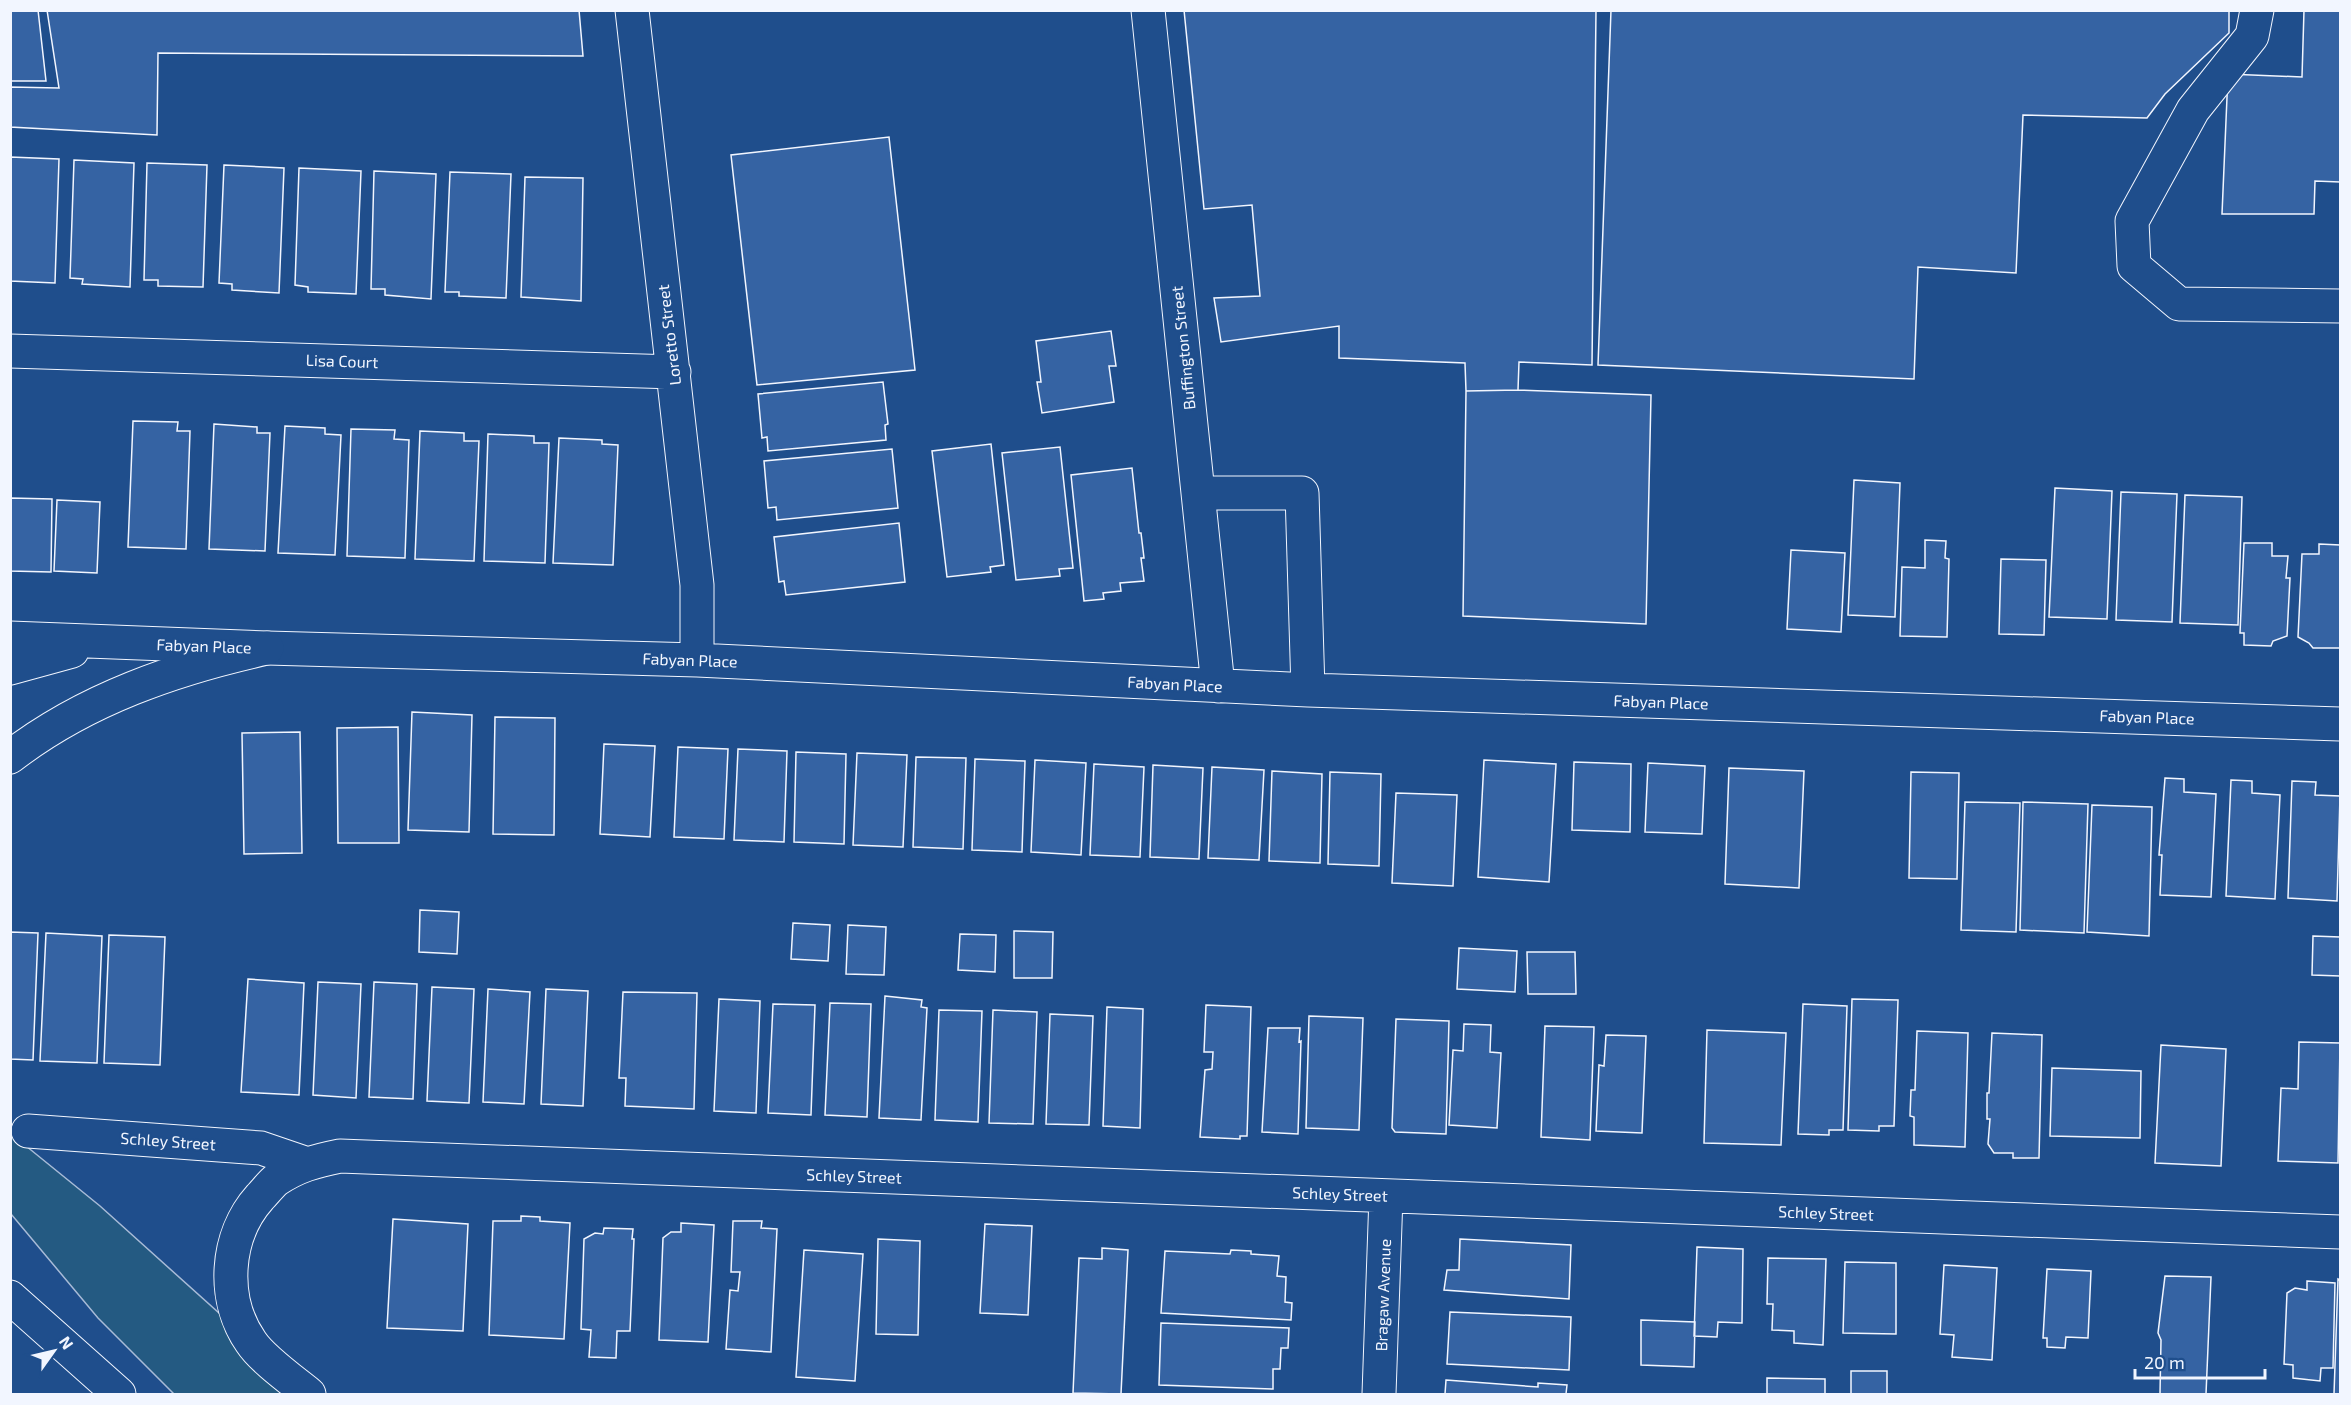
<svg xmlns="http://www.w3.org/2000/svg" width="2351" height="1405" font-family="'Exo 2',sans-serif">
<rect width="100%" height="100%" fill="#1f4e8c"/>
<path fill="#245a82" stroke="#a8bbd7" stroke-width="1.5" d="M10 1133 100 1206 309 1394H174L98 1318 11 1214Z"/>
<path fill="#3563a3" stroke="#f2f6ff" stroke-width="1.5" d="M10 10H38L46 81H10Z
M47 10H579L583 56 158 53 157 135 10 127V87L59 88Z
M1184 10H1596L1592 365 1519 362 1518 390 1466 391 1465 363 1339 358V326L1221 342 1214 298 1260 296 1252 205 1204 209Z
M1611 10H2229V33L2165 94 2147 118 2023 115 2016 273 1918 267 1914 379 1598 365Z
M2304 10H2340V182L2315 181 2314 214H2222L2228 74 2302 77Z
M889 137 915 370 757 385 731 155Z
M10 157 59 159 55 283 10 281Z
M74 160 134 163 130 287 82 284 83 279 70 278Z
M147 163 207 165 203 287 158 286V280H144Z
M224 165 284 168 279 293 232 290V284L219 283Z
M299 168 361 171 356 294 308 292V287L295 285Z
M374 171 436 174 431 299 385 295V289H371Z
M450 172 511 174 506 298 459 296V292H445Z
M525 177 583 178 581 301 521 297Z
M1111 331 1116 366H1109L1114 402 1042 413 1037 382H1041L1036 341Z
M883 382 888 424 885 425 886 440 768 451 767 437 762 438 758 394Z
M1518 390 1651 395 1646 624 1463 616 1466 391Z
M133 421 178 422 177 431H190L186 549 128 547Z
M214 424 257 427V433H270L265 551 209 549Z
M285 426 325 428V434L341 435 335 555 278 553Z
M351 429 395 430 394 439 409 440 405 558 347 556Z
M420 431 464 433V441H479L474 561 415 559Z
M488 434 534 436V443H549L545 563 484 561Z
M559 438 602 440V444L618 445 613 565 553 563Z
M991 444 1004 565 990 567 991 572 947 577 932 451Z
M1060 447 1073 568 1059 569 1060 576 1016 580 1002 453Z
M892 449 898 508 777 520 776 507 768 508 764 461Z
M1132 468 1139 533H1141L1144 558H1141L1144 581 1120 583 1121 591 1103 593 1104 599 1084 601 1071 475Z
M1854 480 1900 483 1895 617 1848 615Z
M2055 488 2112 491 2107 619 2049 617Z
M2121 492 2177 494 2172 622 2116 620Z
M2185 495 2242 497 2238 625 2180 623Z
M10 498 52 499 51 572 10 571Z
M57 500 100 502 97 573 54 571Z
M899 523 905 582 786 595 784 581 779 582 774 537Z
M1925 540 1946 541 1945 558 1949 559 1947 637 1900 636 1902 567 1925 568Z
M2244 543H2272V556H2288L2286 578H2290L2287 636 2273 641 2271 646 2244 645V633H2240Z
M2319 544 2340 545V648H2313L2309 643 2298 637 2302 554H2319Z
M1791 550 1845 553 1841 632 1787 629Z
M2001 559 2046 560 2044 635 1999 634Z
M412 712 472 715 469 832 408 830Z
M495 717 555 718 554 835 493 834Z
M398 727 399 843H338L337 728Z
M300 732 302 853 244 854 242 733Z
M604 744 655 746 650 837 600 834Z
M678 747 728 749 724 839 674 837Z
M738 749 787 751 784 842 734 840Z
M796 752 846 754 844 844 794 842Z
M857 753 907 755 903 847 853 845Z
M916 757 966 758 963 849 913 847Z
M975 759 1025 761 1022 852 972 850Z
M1035 760 1086 763 1081 855 1031 852Z
M1484 760 1556 764 1549 882 1478 877Z
M1574 762 1631 764 1630 832 1572 830Z
M1648 763 1705 766 1702 834 1645 832Z
M1094 764 1144 767 1140 857 1090 855Z
M1153 765 1203 768 1199 859 1150 857Z
M1212 767 1264 770 1259 860 1208 858Z
M1729 768 1804 771 1799 888 1725 884Z
M1272 771 1322 774 1320 863 1269 861Z
M1330 772 1381 774 1379 866 1328 864Z
M1911 772 1959 773 1957 879 1909 878Z
M2165 778 2184 779V792L2216 794 2211 897 2160 895 2162 855H2159Z
M2231 780 2252 781V793L2280 795 2275 899 2226 896Z
M2292 781 2316 782 2315 795 2340 796 2337 901 2288 898Z
M1396 793 1457 795 1453 886 1392 883Z
M1965 802 2020 803 2016 932 1961 930Z
M2023 802 2088 804 2084 933 2020 930Z
M2092 805 2152 807 2149 936 2087 932Z
M420 910 459 912 457 954 419 952Z
M793 923 830 925 828 961 791 959Z
M848 925 886 927 884 975 846 974Z
M1014 931 1053 932 1052 978H1014Z
M10 932 38 933 33 1060 10 1059Z
M46 933 102 936 97 1063 40 1061Z
M960 934 996 935 995 972 958 970Z
M109 935 165 937 160 1065 104 1063Z
M2313 936 2340 937V976L2312 975Z
M1459 948 1517 951 1515 992 1457 989Z
M1527 952H1575L1576 994H1528Z
M248 979 304 983 299 1095 241 1092Z
M318 982 361 984 356 1098 313 1095Z
M374 982 417 984 413 1099 369 1097Z
M432 987 474 989 469 1103 427 1101Z
M488 989 530 992 524 1104 483 1102Z
M546 989 588 991 583 1106 541 1104Z
M623 992 697 993 694 1109 625 1106 626 1078H619Z
M885 996 922 1000 921 1007 927 1008 921 1120 879 1118Z
M719 999 760 1001 756 1113 714 1111Z
M1852 999 1898 1000 1894 1126H1879V1131L1848 1130Z
M830 1003 871 1004 867 1117 825 1115Z
M773 1004 815 1005 811 1115 768 1113Z
M1803 1004 1847 1006 1843 1130H1829V1135L1798 1134Z
M1206 1005 1251 1007 1247 1136H1240V1139L1200 1137 1205 1070 1212 1069 1213 1052H1204Z
M1107 1007 1143 1009 1140 1128 1103 1126Z
M939 1010 982 1011 978 1122 935 1120Z
M993 1010 1037 1012 1033 1124 989 1123Z
M1050 1014 1093 1016 1089 1125 1046 1124Z
M1309 1016 1363 1018 1359 1130 1306 1128Z
M1396 1019 1449 1021 1446 1134 1395 1132 1392 1128Z
M1464 1024 1491 1025 1490 1052 1501 1053 1497 1128 1449 1125 1453 1050 1463 1051Z
M1545 1026 1594 1027 1590 1140 1541 1137Z
M1268 1028H1300L1299 1042 1301 1041 1298 1134 1262 1132Z
M1707 1030 1786 1033 1781 1145 1704 1143Z
M1917 1031 1968 1033 1965 1147 1914 1145V1117L1910 1116 1911 1090H1915Z
M1992 1033 2042 1035 2039 1158H2013V1153H1994L1988 1144 1990 1119H1987V1093H1989Z
M1606 1035 1646 1036 1642 1133 1596 1131 1599 1065 1604 1066Z
M2299 1042 2340 1043 2338 1163 2278 1161 2281 1088 2298 1089Z
M2161 1045 2226 1049 2221 1166 2155 1163Z
M2052 1068 2141 1071 2140 1138 2050 1136Z
M521 1216 540 1217V1221L570 1223 564 1339 489 1335 493 1221H521Z
M393 1219 468 1224 463 1331 387 1328Z
M733 1221H762L761 1228 777 1229 771 1352 726 1349 730 1290 738 1291 740 1272H731Z
M681 1223 714 1225 708 1342 659 1340 663 1238 671 1232H681Z
M985 1224 1032 1226 1028 1315 980 1313Z
M604 1228 633 1229 632 1239H634L630 1331H617L616 1358 589 1357 591 1330 581 1329 584 1239 595 1233 603 1234Z
M878 1239 920 1241 918 1335 876 1334Z
M1460 1239 1571 1245 1569 1299 1444 1290 1447 1270H1459Z
M1697 1247 1743 1249 1742 1323 1718 1322 1717 1337 1694 1336Z
M1102 1248 1128 1250 1121 1394 1073 1393 1079 1258 1102 1259Z
M804 1250 863 1254 855 1381 796 1377Z
M1231 1250 1251 1251V1254L1279 1256 1277 1276 1286 1277 1285 1302 1292 1303 1291 1320 1161 1313 1165 1251 1230 1254Z
M1768 1258 1826 1259 1823 1345 1794 1343V1331L1772 1330 1773 1304H1767Z
M1845 1262 1896 1263V1334L1843 1333Z
M1944 1265 1997 1268 1992 1360 1952 1357 1954 1335 1940 1334Z
M2047 1269 2091 1271 2088 1338 2066 1337 2065 1348 2047 1347V1338H2043Z
M2165 1276 2211 1277 2206 1394H2160L2161 1340 2158 1333Z
M2338 1279 2340 1280V1394H2334Z
M2307 1281 2335 1283 2333 1368H2321L2320 1381 2293 1378V1365L2284 1364 2287 1293 2295 1288 2307 1290Z
M1450 1312 1571 1317 1569 1370 1447 1364Z
M1641 1320 1695 1322 1694 1367 1641 1365Z
M1161 1323 1289 1328 1288 1348H1281L1280 1369H1273V1389L1159 1385Z
M1851 1371H1887V1394H1851Z
M1767 1378 1825 1379V1394H1767Z
M1446 1380 1538 1387V1383L1567 1385 1566 1394H1445Z"/>
<g fill="none" stroke-linecap="round" stroke-linejoin="round">
<g stroke="#f2f6ff" stroke-width="35">
<path id="minor" d="M632 10 697 585V660
M1148 10 1218 686
M2257 10 2252 36 2193 110 2132 221 2134 266 2179 304 2340 306
M10 351 674 372
M1198 493H1302L1308 690
M10 638 267 648 697 660 1308 690 2340 724
M10 668 72 651
M28 1131 261 1148 305 1163
M309 1394C293 1381 262 1359 251 1342 221 1299 225 1236 260 1197 265 1192 270 1185 276 1180 297 1166 315 1161 340 1156L2340 1232
M1379 1394 1386 1196"/>
</g>
<g stroke="#f2f6ff" stroke-width="35">
<path id="highway" d="M10 757C85 699 176 668 267 648
M10 1297 119 1394"/>
</g>
<use href="#minor" stroke="#1f4e8c" stroke-width="33"/>
<use href="#highway" stroke="#1f4e8c" stroke-width="33"/>
</g>
<g text-anchor="middle" stroke-width="4.5" stroke-linejoin="round" paint-order="stroke">
<g font-size="16" fill="#f2f6ff" stroke="#1f4e8c">
<text transform="translate(669 335) rotate(-97)" y="6">Loretto Street</text>
<text transform="translate(1183 348) rotate(-96)" y="6">Buffington Street</text>
<text transform="translate(342 361) rotate(2)" y="6">Lisa Court</text>
<text transform="translate(204 646) rotate(2)" y="6">Fabyan Place</text>
<text transform="translate(690 660) rotate(2)" y="6">Fabyan Place</text>
<text transform="translate(1175 684) rotate(3)" y="6">Fabyan Place</text>
<text transform="translate(1661 702) rotate(2)" y="6">Fabyan Place</text>
<text transform="translate(2147 717) rotate(2)" y="6">Fabyan Place</text>
<text transform="translate(168 1141) rotate(4)" y="6">Schley Street</text>
<text transform="translate(854 1176) rotate(2)" y="6">Schley Street</text>
<text transform="translate(1340 1194) rotate(2)" y="6">Schley Street</text>
<text transform="translate(1826 1213) rotate(2)" y="6">Schley Street</text>
<text transform="translate(1383 1295) rotate(-88)" y="6">Bragaw Avenue</text>
</g>
</g>
<rect width="2351" height="1405" fill="none" stroke="#f2f6ff" stroke-width="24"/>
<g transform="translate(54 1351) rotate(56)" stroke="#1f4e8c" stroke-width="4.5" paint-order="stroke">
<path d="M0-4.5L10 22L0 15L-10 22Z" fill="#f2f6ff"/>
<text y="-9" font-size="16" font-weight="bold" text-anchor="middle" fill="#f2f6ff">N</text>
</g>
<path d="M2135 1369v9h130v-9" fill="none" stroke="#f2f6ff" stroke-width="3"/>
<text x="2144" y="1369" font-size="18" fill="#f2f6ff" stroke="#1f4e8c" stroke-width="4.5" paint-order="stroke">20 m</text>
</svg>
